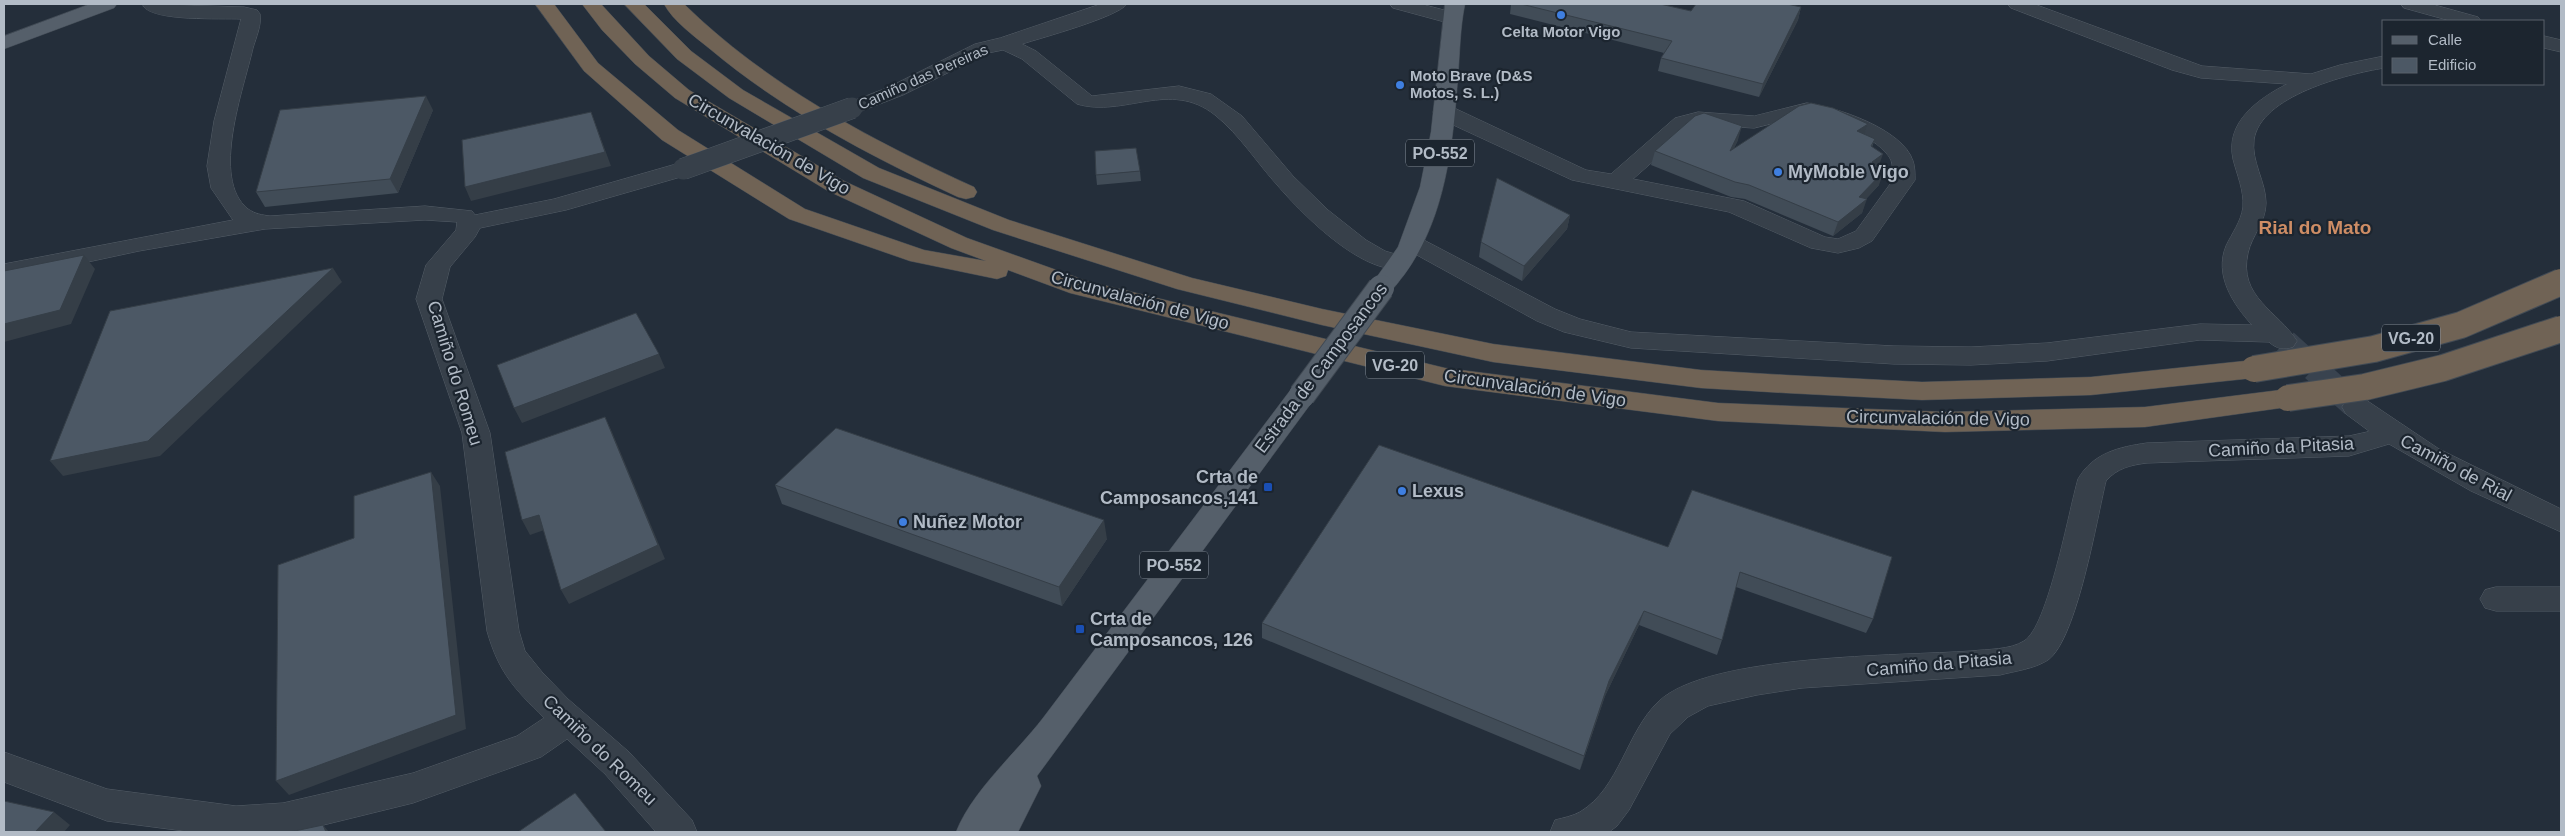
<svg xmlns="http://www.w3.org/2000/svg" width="2565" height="836" font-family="Arial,sans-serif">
<rect width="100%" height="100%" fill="#242e3a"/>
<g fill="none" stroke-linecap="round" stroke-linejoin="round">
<path stroke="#39434f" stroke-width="26" stroke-dasharray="26 13" stroke-linecap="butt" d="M2285 342 2354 405"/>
<g stroke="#555e68" stroke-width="1">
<path id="minor" d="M145 4 244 7 257 10 260 14C262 24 256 38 253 48 244 88 210 179 248 209 255 214 262 215 270 216L425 206 472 211 475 215 554 199 683 162 691 164 694 169 691 174 566 210 480 228 475 237 450 267 442 299 490 433 519 631 525 651 542 672 568 699 629 752 692 820 697 832H656L605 774 567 739 541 757 413 803 295 832H192L107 821 4 782V752L107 789 236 806 283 803 413 773 517 736 544 718C514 688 499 673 487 631L462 433 416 299 426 265 456 230 457 222 425 220 265 229 139 251 4 280V264L233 220 211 188 207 166 214 121 241 19C221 18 154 22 143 6Z
M1101 4H1127C1118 17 1041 38 1022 44L1036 51 1092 96 1179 86 1211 94 1242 116 1293 176 1328 210 1366 240 1385 251 1408 258 1411 263 1408 268C1366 279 1303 215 1278 186 1257 163 1240 135 1215 115 1170 79 1124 118 1077 104L1022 59 1003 50 988 53 903 95 859 112 852 114 845 112 841 108 845 104 889 87 975 44 1000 38Z
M1390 4H1421L1459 14 1462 18 1459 22 1452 24 1393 8Z
M2008 4H2034L2202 66 2311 74 2340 65 2384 56V68C2347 74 2260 96 2254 140 2251 161 2266 182 2266 203 2266 222 2252 235 2248 253 2238 297 2278 311 2297 341L2293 347C2283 350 2277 349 2269 342L2200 340 2047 361 1971 365 1894 364 1631 348 1564 332 1537 321 1404 248 1400 243 1404 238 1412 236 1420 238 1555 309 1580 319 1631 332 1894 346 1971 347 2047 343 2200 324 2252 325C2233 304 2214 275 2226 246 2232 233 2241 222 2243 207 2244 190 2237 175 2233 159 2225 122 2258 99 2287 84L2201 78 2172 70 2011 8Z
M2401 4H2431L2478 17 2481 21H2451L2404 8Z
M2544 36 2561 40V52L2544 48Z
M1807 103C1836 107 1903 129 1913 161 1915 166 1915 174 1915 180L1872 241 1859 248 1838 253 1811 248 1729 212 1572 180 1436 117 1433 112 1436 107 1444 106 1452 107 1586 170 1611 174 1675 118 1698 112 1754 116ZM1807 115C1830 118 1880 138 1891 160 1893 166 1892 174 1893 180L1856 231 1838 239 1825 237 1744 201 1633 179 1691 128 1700 125 1754 128Z
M2356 398 2366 400 2439 449 2561 509V532L2471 491 2389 444 2349 456 2147 463C2131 465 2117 468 2106 481 2097 518 2077 639 2048 660 2034 669 2015 671 2000 675L1802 688 1757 695 1708 706 1688 717 1670 734 1629 810 1617 826 1609 832H1550L1555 820C1563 818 1573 816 1580 812 1620 788 1626 732 1659 701 1710 654 1900 656 1971 651 1988 649 2010 650 2024 641 2048 627 2069 510 2078 479 2093 453 2119 447 2147 443L2349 436 2367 432 2369 431 2346 414 2342 407 2346 400Z
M2496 587H2561V611H2496L2485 608 2480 599 2485 590Z"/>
</g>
<g stroke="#404953" stroke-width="1">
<path id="major" d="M90 4H117L114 8 4 49V36Z
M1445 4H1465C1460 28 1460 52 1458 76 1453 144 1446 218 1404 275 1394 287 1390 298 1372 294L1369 288 1398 247 1420 187 1431 132Z
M1302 386 1312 388 1316 395 1312 402 1037 776 1041 786 1018 832H956C972 791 1016 753 1043 718 1126 608 1209 498 1292 388Z"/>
</g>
<g stroke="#424b55" stroke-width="1">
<path id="highway" d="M535 4H554L598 63 678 130 805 209 924 250 986 261 951 248 828 191 675 98 635 64 602 30 582 4H601L649 56 689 90 844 181 967 238 1087 281 1445 368 1718 403 1945 412 2145 407 2288 389 2298 391 2302 398 2298 405 2288 407 2145 427 1945 432 1718 421 1445 386 1070 293 1008 270 1006 276 997 279 910 261 789 219 662 140 584 71Z
M624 4H644L691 51 743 90 879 168 1009 220 1192 278 1322 309 1493 344 1701 370 1786 375 1922 382 2091 377 2254 360 2263 363 2267 369 2263 375 2254 378 2091 395 1922 400 1786 393 1701 388 1493 362 1322 325 1177 289 993 230 863 178 729 98 677 59Z
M664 4H684C767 85 869 139 974 187L977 192 974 197 966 199 958 197C870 156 784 111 710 49 694 36 673 21 664 4Z"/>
</g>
<use href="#minor" fill="#37404a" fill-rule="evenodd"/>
<use href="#major" fill="#555f6a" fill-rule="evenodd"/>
<use href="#highway" fill="#706355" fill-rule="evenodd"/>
<g stroke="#555e68" stroke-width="22" stroke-linecap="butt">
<path id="minor-bridge" d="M683 169 852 108"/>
</g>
<g stroke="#404953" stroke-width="28" stroke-linecap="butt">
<path id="major-bridge" d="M1302 395 1381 288"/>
</g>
<g stroke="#424b55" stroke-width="28" stroke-linecap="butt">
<path id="highway-bridge" d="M2254 369 2374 349 2461 325 2561 282
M2288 398 2365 387 2443 368 2561 329"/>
</g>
<use href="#minor-bridge" stroke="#37404a" stroke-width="21"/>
<use href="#major-bridge" stroke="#555f6a" stroke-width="26"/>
<use href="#highway-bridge" stroke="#706355" stroke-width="26"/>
</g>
<path fill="#414c57" d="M1511 4H1660L1691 11 1801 7 1798 20 1759 97 1658 71 1661 58 1664 53 1510 14Z
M433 110 398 193 265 207 256 192Z
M1868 124 1864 134 1875 139 1872 147 1879 166V185L1866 199 1862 213 1833 236 1745 199 1731 197 1651 165 1655 151 1738 140 1734 148Z
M1140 171 1141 181 1097 185 1096 175Z
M1570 215 1567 229 1522 281 1479 257 1481 242Z
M775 485 1107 539 1062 606 782 504Z
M1668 547 1873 619 1866 633 1736 587 1722 640 1717 655 1639 625 1605 696 1580 770 1262 638V623Z"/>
<path fill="#353e47" d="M1801 7 1798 20 1759 97 1763 84Z
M426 96 433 110 398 193 390 179Z
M591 112 611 166 471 201 465 187Z
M1868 124 1863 138 1857 131Z
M1742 126 1738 140 1726 165 1730 151Z
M1883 154 1878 168 1872 162Z
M1884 171 1879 185 1864 201 1867 199 1862 213 1833 236 1838 222 1859 197Z
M1570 215 1567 229 1522 281 1524 266Z
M84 255 95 269 71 324 4 342V324Z
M333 268 342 282 160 456 63 476 50 461Z
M659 354 665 368 522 423 514 408Z
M605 417 612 432 665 559 569 604 561 590Z
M431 472 440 486 466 729 289 795 276 781Z
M539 515 547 529 530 535 522 520Z
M1104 520 1107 539 1062 606 1059 587Z
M1644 611 1639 625 1605 696 1580 770 1584 756 1609 681Z
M54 812 70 825 64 832H35Z
M323 825 329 832H326Z"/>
<path fill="#4c5865" stroke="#353e47" d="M1521 4H1660L1691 11 1696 4H1787L1801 7 1763 84 1661 58 1672 41Z
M426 96 390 179 256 192 280 110Z
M1811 103 1833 108 1868 124 1857 131 1875 139 1871 146 1883 154 1872 162 1884 171 1859 197 1867 199 1838 222 1749 185 1735 182 1655 151 1695 116 1704 113 1742 126 1730 151 1799 106Z
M591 112 605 152 465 187 462 140Z
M1136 148 1140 171 1096 175 1095 151Z
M1497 178 1570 215 1524 266 1481 242Z
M84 255 60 310 4 324V271Z
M333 268 148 441 50 461 110 311Z
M636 313 659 354 514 408 497 365Z
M605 417 658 545 561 590 539 515 522 520 505 452Z
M836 428 1104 520 1059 587 775 485Z
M1379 445 1668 547 1692 490 1892 557 1873 619 1740 572 1722 640 1644 611 1609 681 1584 756 1262 623Z
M431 472 456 715 276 781 278 565 354 538V496Z
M575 793 606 832H518Z
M4 801 54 812 35 832H4Z
M323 825 326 832H290Z"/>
<g fill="#3f7fe0" stroke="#1c252f" stroke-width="2">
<circle cx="1561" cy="15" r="5"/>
<circle cx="1400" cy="85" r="5"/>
<circle cx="1778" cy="172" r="5"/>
<circle cx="1402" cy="491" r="5"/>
<circle cx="903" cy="522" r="5"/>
</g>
<g fill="#1a4fb4" stroke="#1c252f" stroke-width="2">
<rect x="1263" y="482" width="10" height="10" rx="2.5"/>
<rect x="1075" y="624" width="10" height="10" rx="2.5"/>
</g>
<g text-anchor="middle" stroke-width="4.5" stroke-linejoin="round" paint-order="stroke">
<g font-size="15" font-weight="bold" fill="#b2bbc6" stroke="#1c252f">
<text x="1561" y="37">Celta Motor Vigo</text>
<text x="1410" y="81" text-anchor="start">Moto Brave (D&amp;S<tspan x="1410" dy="17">Motos, S. L.)</tspan></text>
</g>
<g font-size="15" fill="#b2bbc6" stroke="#1c252f">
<text transform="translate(923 77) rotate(-24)" y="5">Camiño das Pereiras</text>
</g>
<g fill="#1c252f" stroke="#858e99" stroke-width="1">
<rect x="1406" y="139.5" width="68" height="27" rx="4"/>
<rect x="2382" y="324.5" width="58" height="27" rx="4"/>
<rect x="1366" y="351.5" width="58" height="27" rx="4"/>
<rect x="1140" y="551.5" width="68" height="27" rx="4"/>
</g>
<g font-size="16" font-weight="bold" fill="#b2bbc6">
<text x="1440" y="159">PO-552</text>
<text x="2411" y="344">VG-20</text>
<text x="1395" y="371">VG-20</text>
<text x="1174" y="571">PO-552</text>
</g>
<g font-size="18" fill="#b2bbc6" stroke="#1c252f">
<text transform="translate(769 144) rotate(30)" y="6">Circunvalación de Vigo</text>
<text transform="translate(1140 300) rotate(15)" y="6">Circunvalación de Vigo</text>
<text transform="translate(1321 368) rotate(-53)" y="6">Estrada de Camposancos</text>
<text transform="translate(455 373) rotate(73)" y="6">Camiño do Romeu</text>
<text transform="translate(1535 388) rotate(8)" y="6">Circunvalación de Vigo</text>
<text transform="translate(1938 418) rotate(1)" y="6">Circunvalación de Vigo</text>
<text transform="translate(2281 447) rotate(-3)" y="6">Camiño da Pitasia</text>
<text transform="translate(2456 468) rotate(28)" y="6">Camiño de Rial</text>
<text transform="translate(1939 664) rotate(-5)" y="6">Camiño da Pitasia</text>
<text transform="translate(600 750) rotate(44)" y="6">Camiño do Romeu</text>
</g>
<g font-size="18" font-weight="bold" fill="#b2bbc6" stroke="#1c252f" text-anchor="start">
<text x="1788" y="178">MyMoble Vigo</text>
<text x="1258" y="483" text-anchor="end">Crta de<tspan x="1258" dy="21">Camposancos,141</tspan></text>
<text x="1412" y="497">Lexus</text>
<text x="913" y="528">Nuñez Motor</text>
<text x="1090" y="625">Crta de<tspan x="1090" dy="21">Camposancos, 126</tspan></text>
</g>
<g font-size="19" font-weight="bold" fill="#ce8d65" stroke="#1c252f">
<text x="2315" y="234">Rial do Mato</text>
</g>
</g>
<rect width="2565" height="836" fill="none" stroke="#b2bbc6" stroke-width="10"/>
<rect x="2382" y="20" width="162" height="65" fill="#1c252f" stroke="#58616b"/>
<rect x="2392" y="36" width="25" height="8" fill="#555f6a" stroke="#58616b"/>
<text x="2428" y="45" font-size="15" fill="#b2bbc6">Calle</text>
<rect x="2392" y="58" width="25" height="15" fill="#4c5865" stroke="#58616b"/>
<text x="2428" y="70" font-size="15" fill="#b2bbc6">Edificio</text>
</svg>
